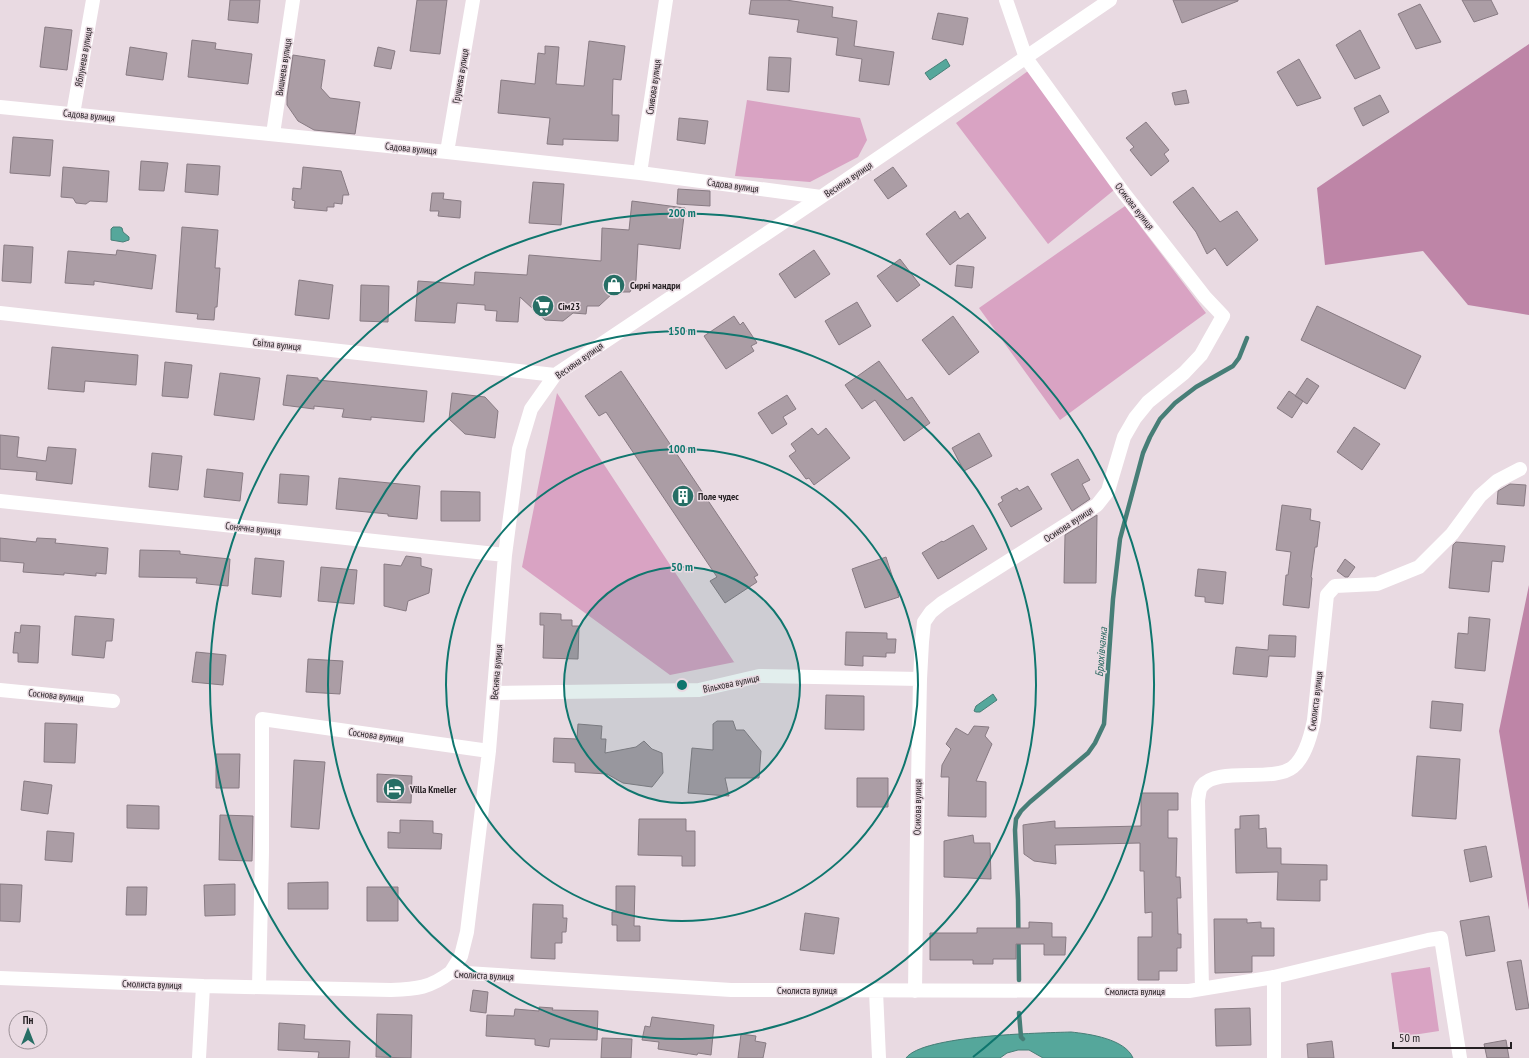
<svg xmlns="http://www.w3.org/2000/svg" width="1529" height="1058" font-family="'PT Sans Narrow',sans-serif">
<rect width="100%" height="100%" fill="#e9dae2"/>
<path fill="#d9a3c3" d="M1028 71 1119 186 1048 244 956 123Z
M747 100 860 118 867 140 858 157 810 182 735 176Z
M1125 206 1206 313 1060 420 979 308Z
M557 393 734 662H735L670 675 522 567Z
M1430 967 1439 1031 1400 1037 1391 973Z"/>
<path fill="#be85a7" d="M1529 44V315L1468 305 1423 251 1325 265 1317 188Z
M1529 585V910L1499 731Z"/>
<path fill="#55a79b" stroke="#477e77" d="M946 59 950 66 930 80 925 73Z
M113 227H120L122 228 123 232 129 237V240L123 242 111 240V229Z
M993 694 997 700 980 712H976L974 711 976 706Z
M1071 1032C1090 1034 1125 1039 1133 1058H1043L1029 1050H1018L1007 1053 1000 1058H906C923 1035 1040 1033 1071 1032Z"/>
<g fill="none" stroke-linecap="round" stroke-linejoin="round">
<path stroke="#477e77" stroke-width="4.5" d="M1019 980 1018 900 1015 830 1016 819 1021 811 1030 802 1088 753 1095 743 1104 724 1113 599 1120 539 1143 453 1150 437 1160 419 1175 403 1196 387 1233 366 1239 358 1247 338
M1019 1013 1021 1037 1023 1039"/>
</g>
<path fill="#ab9da5" stroke="#887b83" d="M230 0H260L258 23 228 20Z
M417 0H447L440 54 410 51Z
M751 0H786L833 7 832 17 857 21 854 46 894 52 889 85 859 81 862 59 836 55 838 38 797 32 799 20 749 14Z
M1173 0H1238V1L1182 23Z
M1462 0H1491L1498 14 1474 22Z
M1420 4 1441 42 1416 49 1398 14Z
M938 13 968 18 963 45 932 39Z
M45 27 72 30 67 70 40 67Z
M1360 30 1380 68 1355 79 1336 45Z
M192 40 216 43 215 49 252 54 248 84 188 77Z
M589 41 625 46 621 80 613 79 612 115H619L618 141 563 139V145L547 144 550 118 498 113 501 80 535 84 538 53 545 54V46L559 47 556 84 584 86Z
M130 47 167 53 163 80 126 75Z
M378 47 395 51 391 69 374 66Z
M293 55 325 60 321 88 330 98 360 102 355 134 314 130 298 121 287 105V97Z
M769 57 791 58 789 92 767 90Z
M1299 59 1321 98 1297 106 1277 72Z
M1186 90 1189 103 1175 105 1172 93Z
M1380 95 1389 112 1363 126 1354 108Z
M679 118 708 121 705 144 677 140Z
M1146 122 1169 150 1164 154 1169 161 1151 176 1130 150 1134 147 1126 138Z
M13 137 53 140 50 176 10 173Z
M141 161 168 163 164 191 139 190Z
M187 164 220 166 218 195 185 192Z
M63 167 109 171 107 202 90 201 86 204 76 203 73 198 61 197Z
M303 167 341 171 349 195H343L342 204 334 203V207H327V211L294 208 295 201 292 200 293 188 301 189Z
M893 167 907 186 888 199 874 180Z
M533 182 564 184 561 225 529 223Z
M1193 187 1220 222 1237 211 1258 240 1227 266 1215 248 1207 254 1196 232 1173 202Z
M678 189 710 191V206L677 204Z
M432 193H444L443 199 461 201 460 218 438 216 439 211H430Z
M632 201 685 208 680 249 638 244 636 280 630 292H614L599 306H587L586 314 573 313 563 321 545 320 520 297 518 322 496 321 497 311 485 310V305L457 303 455 323 415 321 418 281 474 285 475 272 527 275 529 255 601 261 602 228 629 230Z
M955 211 960 219 968 213 986 238 950 265 926 234Z
M182 227 218 230 215 268H220L217 307H215L214 320 197 319 198 314 176 312Z
M4 245 33 247 31 283 2 281Z
M117 250 156 255 152 289 94 281V285L65 283 68 251 116 255Z
M814 250 830 274 795 298 779 274Z
M900 259 920 285 897 302 877 276Z
M957 265 974 267 972 288 955 286Z
M299 280 333 285 329 319 295 315Z
M361 285 389 286 388 322 360 321Z
M857 302 871 326 839 345 825 321Z
M1317 306 1421 356 1405 389 1301 340Z
M734 316 740 325 743 322 757 343 751 346 754 351 726 369 704 336Z
M953 316 979 352 949 375 922 340Z
M52 347 138 355 136 385 85 381 84 392 48 389Z
M879 361 907 400 912 397 930 423 904 441 875 400 862 409 845 385Z
M165 362 192 365 188 398 162 396Z
M621 371 758 575 754 577 757 582 725 603 710 581 717 577 606 412 599 416 585 396Z
M220 373 260 378 254 420 214 415Z
M287 375 318 378V380L427 391 424 422 371 417V420L342 417 344 409 314 406V409L283 405Z
M1307 378 1319 386 1307 404 1295 396Z
M1289 391 1303 401 1292 418 1277 408Z
M452 393 485 397 498 411 495 438 465 434 449 419Z
M787 395 796 409 783 417 787 424 772 434 758 413Z
M1354 427 1380 444 1362 470 1337 452Z
M812 428 818 435 826 428 850 458 814 485 809 478 806 479 789 456 796 451 791 444Z
M979 433 992 456 964 471 952 448Z
M0 435 19 437 17 457 46 461 48 447 76 449 72 484 36 480 37 472 0 469Z
M152 453 182 456 178 490 149 487Z
M1078 459 1090 480 1082 484 1090 499 1072 511 1051 474Z
M207 469 243 473 240 501 204 497Z
M280 474 309 476 307 505 278 503Z
M339 478 420 486 417 519 388 516V514L336 509Z
M1510 484 1526 485 1524 506 1497 504 1498 491Z
M1028 486 1042 509 1011 527 998 504 1003 501 1001 497 1017 488 1019 491Z
M441 491 480 492V521H441Z
M1282 505 1311 509 1310 520 1320 522 1317 547H1315L1311 577 1312 578 1309 608 1283 605 1286 575H1288L1291 552 1276 550Z
M1097 515 1096 583H1064L1065 535Z
M973 525 987 549 938 579 922 553 942 541 943 542Z
M0 538 36 542 37 538 56 539 55 543 108 548 106 574 96 573V576L64 573V575L23 572 24 563 0 561Z
M1456 542 1505 546 1503 562 1492 561 1489 592 1449 588 1453 545Z
M140 550 180 551V554L230 559 228 586 196 583 197 578 139 577Z
M406 556 421 558V566L432 569 429 593 408 601 406 611 384 606V564L401 566Z
M886 557 899 597 865 608 852 569Z
M255 558 284 561 281 597 252 594Z
M1345 559 1355 567 1348 577H1345L1337 571Z
M321 567 357 570 354 604 318 601Z
M1198 569 1226 572 1223 604 1205 602V597L1195 596Z
M540 613 561 614V620H572V626H579L578 659 543 658 544 625H540Z
M75 616 114 619 112 641H106L104 658 72 655Z
M1469 617 1490 619 1485 671 1455 668 1458 633 1468 634Z
M21 625 40 626 38 663 18 662V653H13L15 632 20 633Z
M846 632 887 633V639H896L895 653H886V657L863 656V666L845 665Z
M1269 635 1296 636 1295 657 1269 656 1267 677 1233 674 1236 647 1268 650Z
M196 652 226 655 223 685 192 682Z
M308 659 343 661 340 694 306 692Z
M826 695 864 696V730L825 729Z
M1432 701 1463 704 1461 731 1430 728Z
M717 721H733L736 730H744L761 751 759 778H725L729 796 688 793 692 748 713 750V724Z
M45 723 77 724 75 763 44 762Z
M578 724 602 726 601 739H606L605 753 636 747 644 741 652 749 662 753 663 773 652 787 623 783 607 774 575 772V763L553 762 554 738 577 739Z
M974 726 989 727 985 736 992 744 976 781 986 782V817L948 816 949 777H941L942 765 951 749 946 744 956 728 968 735Z
M216 754H240L239 788H216Z
M1417 756 1460 759 1456 819 1412 816Z
M294 760 325 762 319 829 291 827Z
M377 774 412 776 411 803 377 802Z
M857 778H888V807H857Z
M24 781 52 785 48 814 21 810Z
M1141 793H1178V810H1168V838H1177L1176 877H1180L1181 898H1177L1178 934H1181V948H1177V971H1159V980H1138V937H1152V912L1145 913 1144 871H1140V843L1055 845 1056 864 1034 861 1024 854 1023 825 1029 824 1055 821V828L1141 826Z
M127 805 159 806V829L127 828Z
M220 815 253 816 252 861 219 860Z
M1259 815V829L1266 828 1267 848H1281V864L1327 865V880H1320V901L1277 900 1278 872 1236 873 1235 829H1240V816Z
M639 819H686V831H695V866H682V856L638 855Z
M400 820 433 821V833L442 834 441 849 388 848V832L400 833Z
M47 831 74 833 72 862 45 860Z
M973 835 974 843H990L991 879 944 877V841Z
M1486 846 1492 877 1470 882 1464 850Z
M328 882V909H288V883Z
M0 884 22 885 20 922 0 921Z
M235 884V915L205 916 204 885Z
M616 886H635L634 926H640V941H617V925H612V912H616Z
M127 887H147L146 915H126Z
M367 887H398V921H367Z
M533 904 563 905V918H567L566 932H562V943H555V959L531 958Z
M805 913 839 918 834 954 800 950Z
M1489 916 1495 951 1466 956 1460 921Z
M1214 919H1247V923L1261 922V928H1274V956H1252V972L1215 973Z
M1029 922 1052 923V937H1066L1065 955H1044V944H1016V959H993V964H973V960H930V933H977V928H1029Z
M1521 960 1529 1008 1516 1010 1507 962Z
M473 990 488 992 486 1013 470 1011Z
M539 1007 553 1008 552 1010 598 1011 597 1040 550 1039 549 1047 535 1045V1039L486 1036 487 1015 514 1016 515 1009 539 1011Z
M1250 1008 1251 1045 1216 1046 1215 1009Z
M377 1014 412 1015 411 1058 376 1057Z
M652 1017 714 1025 711 1055 698 1053 697 1055 658 1049 659 1042 642 1040 645 1026 650 1027Z
M279 1023 305 1025 304 1039 350 1041 349 1058H318L319 1052 278 1050Z
M741 1034 756 1036 755 1041 766 1043 763 1058H738Z
M602 1038 632 1039 631 1058H601Z
M1506 1040 1509 1058H1487L1484 1044Z
M1332 1041 1334 1058H1308L1307 1044Z"/>
<g fill="none" stroke-linecap="round" stroke-linejoin="round">
<path stroke="#fff" stroke-width="14" d="M0 107 447 152 640 173 821 197
M73 114 93 0
M273 134 293 0
M447 152 473 0
M640 173 666 0
M0 313 555 375
M0 501 505 555
M0 690 113 701
M494 693 699 690 759 676 920 679
M451 972 461 956 467 932 489 751 505 555 519 449 531 409 555 375 821 197 1110 0
M1274 977V1058
M0 978 203 986 391 990C417 989 430 988 451 972L731 990 1189 991 1274 977 1428 940 1441 938 1460 1058
M259 987 262 852V719L489 751
M1202 989 1198 800C1199 796 1199 789 1202 786 1217 766 1274 783 1293 767 1305 757 1311 735 1314 720L1327 595 1335 586 1377 584 1419 567 1452 534 1480 496 1497 481 1520 469
M876 991 879 1058
M915 991 917 833 920 679 922 642 924 622 931 612 942 603 1097 505 1108 491 1124 437 1135 418 1148 402 1184 373 1201 355 1223 316 1205 297 1123 192 1026 58 1006 0
M199 1058 203 986"/>
</g>
<circle cx="682" cy="685" r="118" fill="#0f766e" fill-opacity=".12"/>
<g fill="none" stroke="#0f766e" stroke-width="2">
<circle cx="682" cy="685" r="118"/>
<circle cx="682" cy="685" r="236"/>
<circle cx="682" cy="685" r="354"/>
<path d="M391 1057A472 472 0 1 1 973 1057"/>
</g>
<defs>
<g id="shop-disc" transform="scale(1.15)"><circle r="9.5" fill="#276e65" stroke="#e9dae2"/><path d="M-5-2.5h2.3a2.7 3.5 0 0 1 5.4 0H5L5.5 6h-11ZM-1.5-2.5h3a1.5 2.3 0 0 0-3 0Z" fill="#fff"/></g>
<g id="supermarket-disc" transform="scale(1.15)"><circle r="9.5" fill="#276e65" stroke="#e9dae2"/><path d="M-6-5.5h2.5l.6 2H6L4.5 2H-2.5L-4.4-4H-6ZM-1.5 3.2a1.3 1.3 0 1 0 .1 0ZM3 3.2a1.3 1.3 0 1 0 .1 0Z" fill="#fff"/></g>
<g id="building-disc" transform="scale(1.15)"><circle r="9.5" fill="#276e65" stroke="#e9dae2"/><path d="M-4-6H4V6H1V3H-1V6H-4ZM-2.5-4.3h1.7v1.8h-1.7ZM.8-4.3h1.7v1.8H.8ZM-2.5-1h1.7V.8h-1.7ZM.8-1h1.7V.8H.8Z" fill="#fff"/></g>
<g id="hotel-disc" transform="scale(1.15)"><circle r="9.5" fill="#276e65" stroke="#e9dae2"/><path d="M-6-4.5h1.5V1H6V5H4.5V3h-9V5H-6ZM-4 0a1.8 1.8 0 1 1 3.6 0ZM.5 0V-2.5h3Q6-2.5 6 0Z" fill="#fff"/></g>
</defs>
<g fill-rule="evenodd">
<use href="#shop-disc" x="614" y="285"/>
<use href="#supermarket-disc" x="543" y="306"/>
<use href="#building-disc" x="683" y="496"/>
<use href="#hotel-disc" x="394" y="789"/>
</g>
<g text-anchor="middle" stroke-width="3" stroke-linejoin="round" paint-order="stroke">
<g font-size="10" fill="#252023" stroke="#e9dae2">
<text transform="translate(83 57) rotate(-80)" y="4">Яблунева вулиця</text>
<text transform="translate(283 67) rotate(-81)" y="4">Вишнева вулиця</text>
<text transform="translate(460 76) rotate(-80)" y="4">Грушева вулиця</text>
<text transform="translate(653 87) rotate(-82)" y="4">Сливова вулиця</text>
<text transform="translate(89 115) rotate(6)" y="4">Садова вулиця</text>
<text transform="translate(411 148) rotate(6)" y="4">Садова вулиця</text>
<text transform="translate(848 179) rotate(-34)" y="4">Весняна вулиця</text>
<text transform="translate(733 185) rotate(8)" y="4">Садова вулиця</text>
<text transform="translate(1135 206) rotate(52)" y="4">Осикова вулиця</text>
<text transform="translate(277 344) rotate(6)" y="4">Світла вулиця</text>
<text transform="translate(579 360) rotate(-35)" y="4">Весняна вулиця</text>
<text transform="translate(1068 524) rotate(-33)" y="4">Осикова вулиця</text>
<text transform="translate(253 528) rotate(6)" y="4">Сонячна вулиця</text>
<text transform="translate(496 672) rotate(-85)" y="4">Весняна вулиця</text>
<text transform="translate(731 683) rotate(-12)" y="4">Вільхова вулиця</text>
<text transform="translate(56 695) rotate(6)" y="4">Соснова вулиця</text>
<text transform="translate(1315 701) rotate(-83)" y="4">Смолиста вулиця</text>
<text transform="translate(376 735) rotate(8)" y="4">Соснова вулиця</text>
<text transform="translate(917 807) rotate(-89)" y="4">Осикова вулиця</text>
<text transform="translate(484 975) rotate(3)" y="4">Смолиста вулиця</text>
<text transform="translate(152 984) rotate(2)" y="4">Смолиста вулиця</text>
<text x="807" y="994">Смолиста вулиця</text>
<text x="1135" y="995">Смолиста вулиця</text>
</g>
<g font-size="10" font-weight="bold" fill="#252023" stroke="#e9dae2" text-anchor="start">
<text x="630" y="289">Сирні мандри</text>
<text x="558" y="310">Сім23</text>
<text x="698" y="500">Поле чудес</text>
<text x="410" y="793">Villa Kmeller</text>
</g>
<g font-size="11" font-style="italic" fill="#20625a" stroke="#e9dae2">
<text transform="translate(1101 652) rotate(-85)" y="4">Брюхівчанка</text>
</g>
</g>
<circle cx="682" cy="685" r="6" fill="#0f766e" stroke="#e9dae2" stroke-width="2"/>
<g font-size="12" text-anchor="middle" font-weight="bold" fill="#0f766e" stroke="#e9dae2" stroke-width="3" stroke-linejoin="round" paint-order="stroke">
<text x="682" y="217">200 m</text>
<text x="682" y="335">150 m</text>
<text x="682" y="453">100 m</text>
<text x="682" y="571">50 m</text>
</g>
<g transform="translate(28 1030)"><circle r="19" fill="#e9dae2" stroke="#9b9096"/>
<path d="M0-3L7 15L0 10L-7 15Z" fill="#276e65"/>
<text y="-6" font-size="11" font-weight="bold" text-anchor="middle" fill="#252023">Пн</text>
</g>
<path d="M1393 1042v6h118v-6" fill="none" stroke="#252023" stroke-width="2"/>
<text x="1399" y="1042" font-size="12" fill="#252023" stroke="#e9dae2" stroke-width="3" paint-order="stroke">50 m</text>
</svg>
